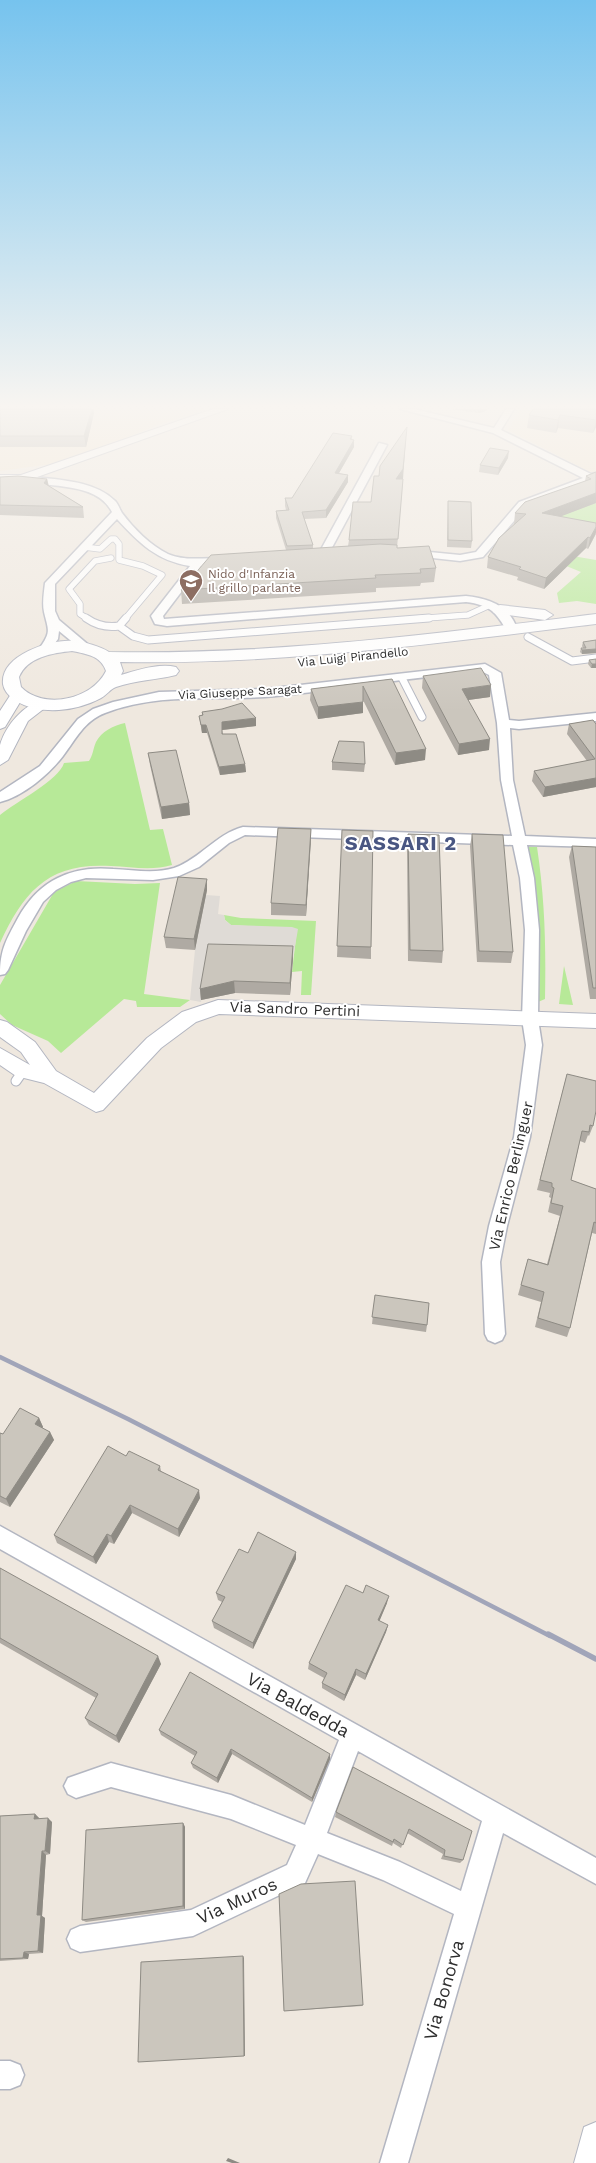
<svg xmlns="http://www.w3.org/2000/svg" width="596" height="2163" font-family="'Work Sans',sans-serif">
<rect width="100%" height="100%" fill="#efe8df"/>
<path fill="#f2e4ce" d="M0 409H208L155 426 95 451 53 464 0 471Z
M521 409H596V471L592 473 508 430Z"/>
<path fill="#b7e998" d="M596 503V529L526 514Z
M520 547 596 560V604L577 601 559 603 557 593 581 572Z
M125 723 150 830 163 829 172 865C152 871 132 867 111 866 49 862 24 891 0 943V815C16 802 59 780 64 763L89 761C93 755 93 749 96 742 101 732 114 725 125 723Z
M528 847H537C545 900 546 946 545 999L538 1002C537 950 539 897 528 847Z
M76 881 135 884 160 883 144 994 190 1000 180 1007H137L136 1001 124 999 61 1053 48 1041 12 1025 0 1014V985L54 892Z
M224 915 241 918 316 921 311 995H301L302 971 292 972 297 929 231 925 225 920Z
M564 966 573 1005 559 1004Z"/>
<path fill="#dfdbd6" d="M206 895 220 896 218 914 224 915 225 920 231 925 292 927 298 929 293 958 209 955 201 1002 190 1000 195 950Z"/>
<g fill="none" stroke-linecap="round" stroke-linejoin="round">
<g stroke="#b3b6c1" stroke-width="7">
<path id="service-far2" d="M84 547 100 549 111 539H115L119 544V560L143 566 162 575 125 619
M88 619 80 614V604L69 589 95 561 111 558
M413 619 468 615 490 605"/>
</g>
<g stroke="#b3b6c1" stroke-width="9">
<path id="service-far1" d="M86 618C96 625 106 628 119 626L126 618
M119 626 133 636 148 640 429 618
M528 637 572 661 596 658
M402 678 422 717"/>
</g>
<g stroke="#b3b6c1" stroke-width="11">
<path id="service" d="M16 1081 23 1071"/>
</g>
<g stroke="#b3b6c1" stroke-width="3">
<path id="minor" d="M400 409H414L494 428 506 409H514L501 430 591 474 596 473V479L527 506 483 557 460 561 405 555 404 553 409 550 460 555 476 552 519 502 583 478 493 433Z
M379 443 387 445 328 555 327 557H319L318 555Z
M26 476C54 480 92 479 114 500 118 503 119 508 122 513 133 528 151 546 168 554 188 563 209 555 229 560L230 562 225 565 201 566 163 616 164 619 466 596C488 598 510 606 517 629L515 631H507C496 612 490 605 466 602L167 626 155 624 151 616 190 566C157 561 139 543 117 519L55 584V611L59 620 91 647 89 649H81L59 631 58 639 49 651H41L39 649C52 631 48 630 44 612 42 603 44 592 45 583L112 512C97 482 51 488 23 481V477Z
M485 664 501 673 509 720 519 721 596 713V721L519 729 510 728 513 780 525 836 596 839V847L527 845 534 878 539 930 538 1019 542 1045 530 1137 507 1226 500 1262 505 1334 502 1340 495 1343 488 1340 485 1334 482 1262 489 1226 514 1137 526 1045 522 1019 525 930 520 878 513 845 245 835 229 843 199 867 179 876 153 880 86 878 71 882 56 890 43 902 26 931 8 970 5 974 0 975C0 950 6 940 18 918 38 881 71 865 113 869 133 870 155 874 174 868 200 859 216 834 243 827L512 836 501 780 497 723 489 675 483 672C410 676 338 691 265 697 211 700 157 693 105 713 84 721 76 739 63 756 49 774 24 796 0 802V792L40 766 78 719 93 709 113 702 159 692 265 689Z
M0 1526 596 1858V1884L503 1833 408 2163H380L454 1914 383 1880 318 1854 305 1883 193 1936 80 1952 71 1948 67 1939 71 1930 80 1926 191 1910 287 1865 296 1845 231 1819 111 1787 76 1798 68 1794 64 1786 68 1778 111 1763 231 1795 305 1825 339 1740 0 1549ZM358 1751 482 1821 461 1891 400 1862 327 1833Z
M0 2061H10L20 2065 24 2075 20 2085 10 2089H0Z"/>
</g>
<g stroke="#b3b6c1" stroke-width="2">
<path id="tertiary" d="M213 409H228L26 481 0 483V475H21Z
M18 690 25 694 5 727 0 729V711L13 691Z
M43 700 50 704 28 721 8 760 0 765C0 759 0 750 0 745 6 725 23 705 43 700Z
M218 1000 596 1014V1028L219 1014 196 1022 161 1048 103 1110 96 1112 44 1083 16 1076 0 1065V1048L30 1065 21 1052 0 1037V1020L7 1022 35 1042 56 1071 94 1093 147 1038 182 1012Z
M596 2122V2163H574L584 2127Z"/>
</g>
<g stroke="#b3b6c1" stroke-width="2">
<path id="secondary" d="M500 605 545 610 553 615 545 620 494 613 492 610 494 607Z
M596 614V624C438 643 280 665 120 662L123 671 121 675C138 670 159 663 176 667L179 671 176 675C156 680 136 680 116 687 110 689 107 695 101 698 77 711 41 716 16 701 10 697 4 691 3 684 0 655 51 639 73 641 85 642 100 646 109 652 273 655 434 634 596 614ZM72 651C87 654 101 656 106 671 92 700 43 710 21 687L19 677C27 657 53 653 72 651Z"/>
</g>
<use href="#service-far2" stroke="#fff" stroke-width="5.5"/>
<use href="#service-far1" stroke="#fff" stroke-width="7"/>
<use href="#service" stroke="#fff" stroke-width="9"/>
<use href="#minor" fill="#fff" fill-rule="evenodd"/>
<use href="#tertiary" fill="#fff" fill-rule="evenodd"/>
<use href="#secondary" fill="#fff" fill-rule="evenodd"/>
<path stroke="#a1a5b9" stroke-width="4.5" d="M0 1357 128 1419 550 1636"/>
<path stroke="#a1a5b9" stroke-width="5.5" d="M548 1634 596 1659"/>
</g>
<path fill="#afaaa3" d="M0 409 94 413 86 447H0Z
M451 409H487L484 412 478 413Z
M596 409V427L593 433 558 428 556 433 527 428 529 415Z
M352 436V439L354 447 339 473 348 475V482L326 518 304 519 313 545V549L348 546 349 540 371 502 403 479 397 548 436 568 434 582 421 583 420 586 376 588V592L182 604 181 590 286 550 276 518V511L286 510 285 506V498H292Z
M508 458 498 475 479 472 480 465Z
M596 472V503L561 516 596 534 588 549 586 548 544 589 517 580 518 577 487 568 488 557 514 524 515 513 585 481 586 476Z
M0 477 47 479 49 486 83 507 84 518 0 515Z
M448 501 472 541 471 548 447 547Z
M596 640V653L582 654 580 652 581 648H583L582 646 583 642Z
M596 659 591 668 588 664 589 660Z
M423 676 490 697 468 700 489 750 458 755 422 688Z
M392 679 425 760 395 765 363 700V713L318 719 310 700 311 689Z
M202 712 256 726 222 730 223 734 245 764 246 772 220 775 207 733H202L199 716 202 715Z
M569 724H596V787L543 797 532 781 534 771 587 761 567 734Z
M148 753 189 803 190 815 162 819 150 765Z
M332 762 365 764 364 772 332 770Z
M311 829 306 916 271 915V903Z
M342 830 371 947V959L337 957Z
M408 834 443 951 442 963 408 961 407 846Z
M472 834 513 952 511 963 477 962 470 846Z
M572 846 596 847V999H590L569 857Z
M207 879V890L195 950 166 948 164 937Z
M293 958 290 995 235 993 201 1000 200 989Z
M567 1074 593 1126 589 1136 588 1135 585 1143 580 1141 571 1180 596 1189V1234L592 1233 570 1328 567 1337 535 1327 541 1302 518 1295 528 1259 547 1264 560 1216 548 1212 551 1198 549 1197 550 1193 537 1190Z
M375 1295 427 1325 426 1332 372 1324Z
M39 1418 43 1427 42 1428 50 1432 54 1440 10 1507 0 1502V1433L3 1434Z
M126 1456 160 1466 161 1471 200 1498 179 1537 132 1513 114 1544 109 1542 96 1564 57 1543 54 1535Z
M248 1553 296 1559 253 1649 214 1628 212 1621 222 1602 218 1600 216 1593Z
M0 1568 161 1664 119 1743 89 1725 85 1718 96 1698 0 1643Z
M363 1593 387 1603 379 1621 388 1625 386 1632 365 1680 356 1675 344 1701 322 1688V1683L324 1678 308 1669 309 1663Z
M159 1730 330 1759 312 1802 232 1754 218 1783 193 1768 191 1763 195 1756 161 1735Z
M353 1767 463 1860 460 1863 441 1859 443 1854 407 1833 401 1848 393 1843 392 1846 335 1817 336 1812Z
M35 1814 39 1818 52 1822 50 1854 46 1855 42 1916 45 1918 43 1953 29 1954 28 1959 0 1961V1816Z
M183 1823 185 1827V1909L86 1922 82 1920Z
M279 1894 363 2005 362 2006 284 2011Z"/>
<path fill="#8e8b84" d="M92 409H94V413L86 447 84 436Z
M479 409H487L484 412 478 413Z
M560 415 558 428 556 433 558 420Z
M596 419V427L593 433 596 420Z
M406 437 403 479 396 489V479Z
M354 440V447L335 480V473Z
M509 451 508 458 498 475 499 468Z
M348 475V482L326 518V510Z
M47 479 49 489 44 483Z
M596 493V503L541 524 542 513Z
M596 527V533L588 549 590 538Z
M588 537 586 548 544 589 546 578Z
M596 649V653L582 654V650Z
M592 664H596V668H591Z
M491 685 490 697 461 701 462 689Z
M363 702V713L318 719V707Z
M256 718V726L222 730V722Z
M201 725H206L207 733H202Z
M490 739 489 750 458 755 459 744Z
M426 749 425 760 395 765 396 753Z
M245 764 246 772 220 775 219 767Z
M596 778V787L543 797 545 787Z
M189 803 190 815 162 819 161 807Z
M311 829V840L306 916V905Z
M207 879V890L195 950 194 939Z
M293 946V958L290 995V983Z
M234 981 235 993 201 1000 200 989Z
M39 1418 43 1427 39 1433 35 1424Z
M50 1432 54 1440 10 1507 6 1499Z
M199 1490 200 1498 179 1537 178 1529Z
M130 1505 132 1513 114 1544 111 1536Z
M107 1534 109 1542 96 1564 93 1557Z
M296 1552V1559L253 1649V1643Z
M389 1596 387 1603 377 1627 378 1620Z
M388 1625 386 1632 365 1680 366 1674Z
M158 1656 161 1664 119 1743 116 1736Z
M356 1669V1675L344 1701 345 1695Z
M231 1749 232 1754 218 1783 217 1778Z
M330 1754V1759L312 1802V1798Z
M35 1814 39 1818V1823L34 1819Z
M48 1818 52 1822 50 1854 45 1851Z
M183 1823 185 1827V1909L183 1906Z
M42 1851 46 1855 42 1916 45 1918 43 1953 38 1951 37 1915Z
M24 1952 29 1954 28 1959 23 1958Z
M243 1956 244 1958 245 2056H244Z
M228 2158 240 2163H232L226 2161Z"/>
<path fill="#cbc6bd" stroke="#8e8b84" d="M0 409H92L84 436H0Z
M533 409H596V420L560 415 558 420 529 415Z
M407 427 403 469 396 479H403L398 539 349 540 353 502H371L374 476H379L380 466Z
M333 433 352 436 350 439 354 440 335 473 348 475 326 510 302 512 313 545 287 546 276 511 289 510 285 498H292Z
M490 448 509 451 499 468 480 465Z
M596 472V493L542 513 596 523V527L590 538 588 537 546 578 519 569 521 567 488 557 499 538 526 514 515 513 525 502 591 479 586 476Z
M18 476 47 479 44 483 83 507 0 505V477Z
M448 501 471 502 472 541 448 540Z
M380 544 397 545V548L429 546 436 568 420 569 421 573 375 575 376 578 181 590 211 555Z
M596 640V649L582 650 581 648H586L583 642Z
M596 659V664H592L589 660Z
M481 668 491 685 462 689 490 739 459 744 423 676Z
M392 679 426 749 396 753 363 686V702L318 707 311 689Z
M242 703 256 718 222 722V734H236L245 764 219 767 206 725H201L199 716 203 715 202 712 222 709Z
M593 720 596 724V778L545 787 534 771 595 759 569 724Z
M339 741 364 742 365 764 332 762Z
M176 750 189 803 161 807 148 753Z
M278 828 311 829 306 905 271 903Z
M342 830 373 831 371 947 337 946Z
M408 834 439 835 443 951 410 950Z
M472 834 503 835 513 952 479 951Z
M572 846 596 847V988H593Z
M178 877 207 879 194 939 164 937Z
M208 944 293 946 290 983 234 981 200 989Z
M567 1074 596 1081V1111L593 1126 590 1125 589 1132 582 1131 571 1180 596 1189V1223L594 1222 570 1328 538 1318 544 1292 521 1285 528 1259 548 1265 563 1206 551 1203 554 1188 552 1187V1183L540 1180Z
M375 1295 429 1303 427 1325 372 1317Z
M20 1408 39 1418 35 1424 50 1432 6 1499 0 1496V1433L3 1434Z
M108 1446 126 1456 129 1451 160 1466 158 1470 199 1490 178 1529 130 1505 111 1536 107 1534 93 1557 54 1535Z
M258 1532 296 1552 253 1643 212 1621 225 1597 216 1593 239 1549 248 1553Z
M0 1568 158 1656 116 1736 85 1718 98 1694 0 1638Z
M346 1585 363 1593 366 1585 389 1596 378 1620 388 1625 366 1674 356 1669 345 1695 322 1683 327 1673 309 1663Z
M190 1672 330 1754 312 1798 231 1749 217 1778 191 1763 197 1752 159 1730Z
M353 1767 472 1831 463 1860 444 1856 445 1850 409 1829 403 1845 394 1839 393 1842 336 1812Z
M35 1814 34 1819 48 1818 45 1851H42L37 1915H41L38 1951 24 1952 23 1958 0 1959V1816Z
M183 1823V1906L82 1920 86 1830Z
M355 1881 363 2005 284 2011 279 1894 301 1884Z
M243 1956 244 2056 138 2062 141 1962Z"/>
<linearGradient id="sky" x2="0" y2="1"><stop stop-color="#76c3ee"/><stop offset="0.57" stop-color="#f8f5f1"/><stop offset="1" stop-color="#f8f5f1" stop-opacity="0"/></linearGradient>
<rect width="596" height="712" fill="url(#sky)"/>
<defs>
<g id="school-pin" transform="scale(1.25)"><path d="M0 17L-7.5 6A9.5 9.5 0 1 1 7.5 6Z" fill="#8d6e63" stroke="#fff"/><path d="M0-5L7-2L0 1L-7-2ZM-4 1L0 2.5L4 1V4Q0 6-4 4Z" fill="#fff"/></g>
</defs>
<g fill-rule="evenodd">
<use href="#school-pin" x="191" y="581"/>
</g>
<g text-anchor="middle" stroke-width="4" stroke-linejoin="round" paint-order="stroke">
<g font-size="12" fill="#785e54" stroke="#fff" text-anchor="start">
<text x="208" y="578">Nido d'Infanzia<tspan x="208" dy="14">Il grillo parlante</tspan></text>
</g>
<g font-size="12" fill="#2d2d2d" stroke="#fff">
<text transform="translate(353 657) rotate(-6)" y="4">Via Luigi Pirandello</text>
<text transform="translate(240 692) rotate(-3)" y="4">Via Giuseppe Saragat</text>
</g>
<g font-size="15" fill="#2d2d2d" stroke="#fff">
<text transform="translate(295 1009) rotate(2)" y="5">Via Sandro Pertini</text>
<text transform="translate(511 1176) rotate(-77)" y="5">Via Enrico Berlinguer</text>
</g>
<g font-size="18" fill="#2d2d2d" stroke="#fff">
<text transform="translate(298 1705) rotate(29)" y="6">Via Baldedda</text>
<text transform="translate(237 1901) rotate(-25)" y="6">Via Muros</text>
<text transform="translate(444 1990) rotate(-74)" y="6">Via Bonorva</text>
</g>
<g font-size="20" font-weight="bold" letter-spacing="1" fill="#495682" stroke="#fff">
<text x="401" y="850">SASSARI 2</text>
</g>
</g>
</svg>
